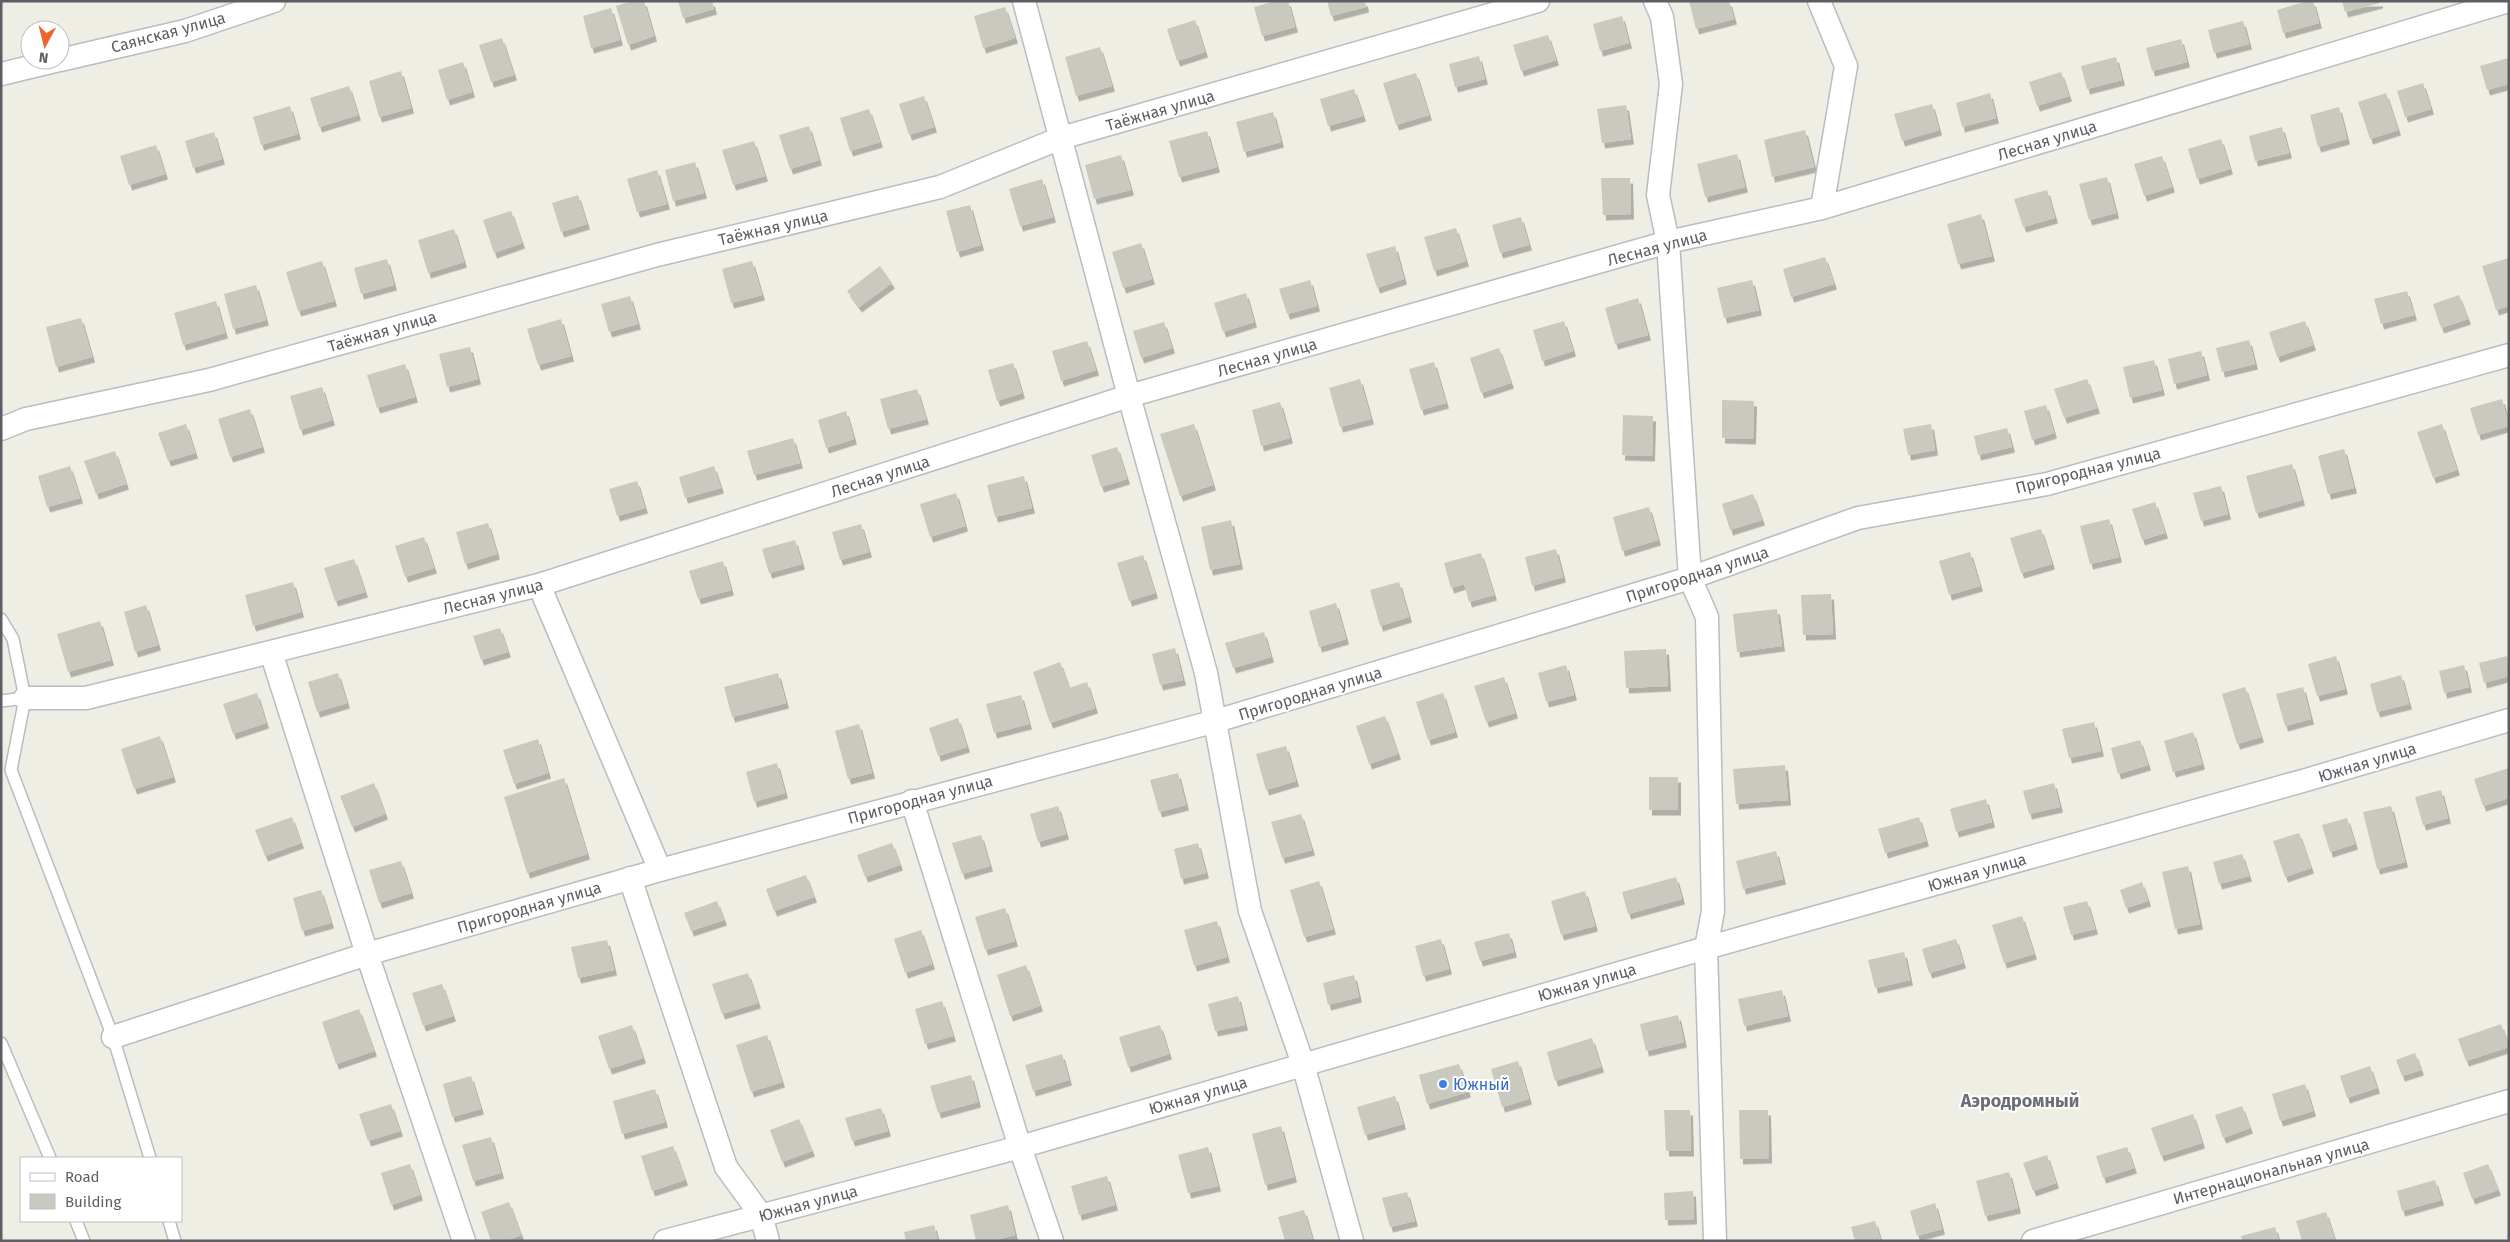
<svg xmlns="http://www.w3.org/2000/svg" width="2510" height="1242" font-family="'Fira Sans',sans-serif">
<defs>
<filter id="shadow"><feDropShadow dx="3" dy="5.5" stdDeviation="0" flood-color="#0004"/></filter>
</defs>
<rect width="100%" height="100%" fill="#eeeee4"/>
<path fill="#c9c9c0" filter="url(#shadow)" d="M632 1H644L654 36 628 45 616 6Z
M678 1H712L714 9 683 18Z
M1276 1H1288L1295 27 1262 36 1254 7Z
M1327 1H1365L1366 7 1331 16Z
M1689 1H1729L1734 19 1696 29Z
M2308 1H2313L2319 23 2283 33 2277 10Z
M2342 1H2380V3L2345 12Z
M1005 7 1015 38 983 48 974 16Z
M611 8 620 40 591 48 583 16Z
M1622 16 1629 43 1600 51 1593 24Z
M1195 20 1205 52 1177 61 1167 29Z
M2243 21 2249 44 2214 53 2208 30Z
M1548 35 1556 60 1521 71 1513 45Z
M502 38 514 75 491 82 479 45Z
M2181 39 2187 62 2152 71 2146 48Z
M1100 47 1112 86 1076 96 1065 57Z
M1479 56 1485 79 1455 87 1449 64Z
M2116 57 2122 80 2087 89 2081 66Z
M2508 58 2509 84 2487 90 2480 66Z
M463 62 472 92 447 100 438 70Z
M401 71 411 108 379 117 369 81Z
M2061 72 2069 96 2037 106 2029 82Z
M1416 73 1429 115 1396 125 1383 83Z
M2423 83 2431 109 2405 117 2397 91Z
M349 86 358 115 319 127 310 98Z
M1354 89 1363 116 1328 126 1320 99Z
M1990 93 1996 118 1962 127 1956 103Z
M2386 93 2398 130 2370 139 2358 102Z
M924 96 934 127 909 135 899 104Z
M1932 104 1939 130 1902 141 1894 114Z
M1626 105 1631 139 1602 143 1597 109Z
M290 106 298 134 261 145 253 117Z
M2339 107 2347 139 2318 147 2310 115Z
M869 109 880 142 850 151 840 118Z
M1273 112 1281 142 1244 152 1236 122Z
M809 126 819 160 790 169 779 135Z
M2282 127 2289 153 2255 161 2249 136Z
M1805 130 1814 167 1772 177 1764 140Z
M1207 131 1217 167 1179 177 1169 141Z
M214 132 222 159 193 168 185 141Z
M2221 139 2230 169 2197 179 2188 149Z
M754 141 765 176 733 185 722 150Z
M156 145 165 174 129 185 120 156Z
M1737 154 1745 187 1705 197 1697 164Z
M1121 155 1131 190 1094 199 1085 165Z
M2162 156 2172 187 2144 196 2134 164Z
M695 162 704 193 673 201 665 170Z
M657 170 667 204 637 212 627 179Z
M2107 177 2116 213 2089 220 2079 184Z
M1601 178H1630L1631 214 1603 215Z
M1042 179 1053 217 1020 226 1009 189Z
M2047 190 2055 218 2023 227 2014 199Z
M578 195 587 224 561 232 552 203Z
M970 205 981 245 957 252 946 211Z
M511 211 522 243 494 253 483 220Z
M1981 214 1992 256 1958 264 1947 224Z
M1521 217 1529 245 1500 253 1492 225Z
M1456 228 1466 261 1434 271 1424 237Z
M454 229 464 262 428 273 418 240Z
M1141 243 1152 279 1123 288 1112 252Z
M1395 246 1404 279 1377 288 1366 254Z
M1825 257 1834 284 1791 297 1783 269Z
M2509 258V306L2496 310 2482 266Z
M387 259 394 285 361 294 354 268Z
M322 261 334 301 298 311 286 272Z
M752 261 762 295 731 303 722 269Z
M880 266 892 283 859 307 847 291Z
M1310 280 1317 306 1287 314 1279 289Z
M1752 280 1759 310 1724 318 1717 288Z
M256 285 266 320 233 329 224 294Z
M2407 291 2414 315 2381 324 2374 299Z
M1246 293 1254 322 1223 332 1214 303Z
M2459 295 2468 319 2441 328 2433 304Z
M630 296 638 324 609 332 601 304Z
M1638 298 1648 335 1615 344 1605 308Z
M216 301 225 333 183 345 174 313Z
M81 318 92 357 56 367 46 327Z
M561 319 571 356 538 365 527 329Z
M1564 321 1573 351 1542 361 1533 330Z
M2305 321 2313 345 2277 357 2269 332Z
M1164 322 1172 348 1141 358 1133 331Z
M2249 340 2255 364 2222 372 2216 348Z
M1087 341 1096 370 1061 381 1052 351Z
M470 347 478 379 447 387 439 354Z
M1499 348 1511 383 1481 393 1470 358Z
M2201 351 2207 375 2174 384 2168 359Z
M2154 360 2162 390 2130 398 2123 367Z
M1434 362 1446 403 1421 410 1409 369Z
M1013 363 1022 393 997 401 988 370Z
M405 364 415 397 377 408 367 375Z
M1360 379 1371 419 1340 427 1329 388Z
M2087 379 2097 408 2064 418 2054 389Z
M322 387 332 420 300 430 290 396Z
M917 389 926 419 888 429 880 399Z
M2502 399 2509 426 2478 435 2470 408Z
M1722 400 1754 401 1753 439 1722 438Z
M1280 402 1290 438 1261 446 1252 410Z
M2046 405 2054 433 2032 440 2024 411Z
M250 409 262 447 230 457 218 419Z
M846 411 854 439 826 448 818 420Z
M1623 415 1653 416 1652 456 1622 455Z
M186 424 195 453 168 461 158 433Z
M1194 424 1213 485 1180 496 1160 434Z
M1931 424 1935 450 1908 455 1903 429Z
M2442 424 2457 470 2433 478 2417 432Z
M2007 428 2012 447 1978 455 1974 436Z
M793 438 800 463 754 475 747 451Z
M1117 447 1127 479 1101 487 1091 455Z
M2344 449 2354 488 2328 494 2318 456Z
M115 451 126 484 96 494 84 461Z
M2292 464 2302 500 2256 513 2246 476Z
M70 466 80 498 47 507 38 476Z
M714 466 721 488 685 498 679 477Z
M1024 476 1032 508 995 517 987 485Z
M637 481 645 508 617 516 609 489Z
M2221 486 2228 514 2201 521 2193 493Z
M956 493 965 526 930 537 920 504Z
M1753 494 1762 520 1730 530 1722 504Z
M2155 502 2165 533 2142 540 2132 509Z
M1649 507 1658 540 1622 551 1613 517Z
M2109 519 2119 557 2090 564 2080 526Z
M1231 520 1240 564 1210 570 1201 527Z
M488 523 497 554 465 564 456 532Z
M861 524 869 552 840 560 832 532Z
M2041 529 2052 564 2021 573 2010 538Z
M424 537 434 568 405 577 395 546Z
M795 540 802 564 769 573 762 549Z
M1556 549 1563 577 1532 586 1525 557Z
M1970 552 1980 586 1949 595 1939 561Z
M1481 553 1494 595 1469 602 1464 584 1451 588 1444 563Z
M1143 555 1155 593 1129 601 1117 563Z
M354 559 365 592 335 601 324 568Z
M723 561 731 590 698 599 689 571Z
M293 582 301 612 253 626 245 595Z
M1399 582 1409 617 1380 626 1370 590Z
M1831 594 1833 634 1803 635 1801 595Z
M1336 603 1346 639 1319 647 1309 611Z
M146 605 158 645 135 652 124 612Z
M1777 609 1782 646 1737 652 1733 614Z
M100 621 111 660 68 672 57 634Z
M500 628 508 652 481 660 473 636Z
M1264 632 1271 657 1233 668 1225 643Z
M1175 648 1183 680 1160 685 1152 654Z
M1666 649 1668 686 1626 688 1624 651Z
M2336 656 2345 689 2317 696 2308 664Z
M2507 656 2509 676 2484 683 2479 663Z
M1060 662 1069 688 1087 682 1095 708 1050 723 1033 672Z
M1566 665 1574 695 1546 702 1538 673Z
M2464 665 2469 687 2444 693 2439 671Z
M338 673 347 703 317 712 308 682Z
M778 673 786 703 732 717 724 687Z
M2401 675 2409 704 2377 712 2370 684Z
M1504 677 1515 713 1486 722 1474 686Z
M2245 687 2261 737 2237 744 2222 694Z
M2303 687 2311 719 2285 726 2276 694Z
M257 693 266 723 233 734 223 704Z
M1443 693 1455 732 1428 740 1416 702Z
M1021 695 1029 724 994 733 986 704Z
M1385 716 1398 754 1369 764 1356 726Z
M958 718 967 747 938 756 929 728Z
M2094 722 2101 751 2069 758 2062 729Z
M859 724 872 773 848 779 835 731Z
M2193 732 2202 764 2173 772 2164 741Z
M160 736 173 777 134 789 121 749Z
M538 739 548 773 514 784 503 750Z
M2140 740 2148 765 2118 774 2111 748Z
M1286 746 1296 781 1266 790 1256 754Z
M777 763 785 793 754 802 746 772Z
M1785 765 1788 800 1736 804 1733 769Z
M2509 768V798L2483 806 2474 779Z
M1178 773 1186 805 1159 812 1150 780Z
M1649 777H1678V810H1649Z
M564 778 587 854 527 873 504 797Z
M374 783 385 814 352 827 340 796Z
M2054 783 2060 807 2029 814 2023 791Z
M2441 790 2448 818 2423 825 2415 797Z
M1986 799 1992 822 1956 832 1950 809Z
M1058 806 1066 834 1038 842 1030 814Z
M2391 806 2405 862 2377 869 2363 812Z
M1301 814 1312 850 1282 858 1271 822Z
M292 817 301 843 265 856 255 830Z
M1919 817 1926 841 1885 853 1878 829Z
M2347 818 2355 844 2330 852 2322 825Z
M2299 833 2311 868 2285 877 2273 841Z
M981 835 990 866 962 874 952 843Z
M892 843 900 865 865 877 857 855Z
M1198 843 1206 873 1181 879 1174 849Z
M1776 851 1783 879 1743 889 1736 861Z
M2242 854 2249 876 2219 884 2213 862Z
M401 861 411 893 379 903 369 870Z
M2188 866 2200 924 2175 929 2162 872Z
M806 875 814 897 774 911 766 889Z
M1676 877 1682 899 1628 914 1622 892Z
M1319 881 1333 929 1304 937 1290 890Z
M2142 882 2148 901 2126 908 2120 890Z
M321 890 331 923 302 931 293 898Z
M1585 891 1595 926 1561 935 1551 901Z
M717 901 724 920 691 931 684 913Z
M2087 901 2095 929 2071 935 2063 907Z
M1005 908 1015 941 985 950 975 917Z
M2022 916 2034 954 2004 963 1992 925Z
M1217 921 1227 957 1194 966 1184 930Z
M921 930 932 964 905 973 894 939Z
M1509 933 1514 952 1480 961 1474 942Z
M1441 939 1449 969 1423 976 1415 946Z
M1956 939 1963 963 1929 973 1922 949Z
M607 940 614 970 578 978 571 947Z
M1904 952 1910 980 1875 988 1868 960Z
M1026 965 1040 1006 1010 1016 997 975Z
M748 973 758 1003 722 1014 712 984Z
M1354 975 1359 997 1328 1005 1323 983Z
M442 984 453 1016 423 1026 412 993Z
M1782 990 1788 1016 1744 1026 1738 999Z
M1238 996 1245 1025 1215 1031 1208 1004Z
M942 1001 953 1036 925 1044 915 1009Z
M359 1009 374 1051 336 1064 322 1022Z
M1678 1015 1684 1042 1646 1051 1640 1024Z
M2501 1024 2509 1047 2466 1061 2458 1039Z
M632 1025 643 1058 609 1069 598 1036Z
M1160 1025 1169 1054 1128 1067 1119 1037Z
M767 1035 782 1082 751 1092 736 1045Z
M1592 1038 1601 1067 1555 1081 1547 1052Z
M2415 1053 2421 1070 2402 1076 2396 1060Z
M1062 1054 1069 1080 1033 1091 1025 1065Z
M1518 1061 1529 1099 1502 1107 1491 1069Z
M1459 1064 1468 1092 1427 1104 1419 1075Z
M2370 1066 2377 1088 2347 1098 2340 1076Z
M971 1075 978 1102 938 1113 930 1086Z
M471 1076 481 1109 452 1117 443 1084Z
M2305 1084 2313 1111 2280 1121 2272 1094Z
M655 1089 665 1122 622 1134 613 1101Z
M1395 1096 1403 1124 1365 1135 1357 1107Z
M391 1104 400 1131 368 1141 359 1114Z
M2242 1106 2250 1128 2223 1138 2215 1115Z
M881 1108 888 1131 852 1141 845 1118Z
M1664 1110H1690L1691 1151H1666Z
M1739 1110H1768L1769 1158 1740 1159Z
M2193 1114 2202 1143 2161 1156 2151 1128Z
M799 1119 812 1151 782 1162 770 1130Z
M1281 1126 1294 1177 1265 1185 1252 1134Z
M491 1137 501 1173 473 1181 462 1145Z
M673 1146 685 1180 652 1191 641 1156Z
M1208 1147 1218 1186 1188 1193 1178 1155Z
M2127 1147 2134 1168 2103 1178 2096 1156Z
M2047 1155 2056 1183 2033 1191 2023 1163Z
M410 1164 420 1195 391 1205 381 1173Z
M2488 1164 2498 1190 2472 1199 2463 1173Z
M2009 1172 2018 1208 1985 1216 1976 1181Z
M1107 1176 1115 1205 1079 1215 1071 1186Z
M2435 1180 2441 1200 2402 1211 2397 1191Z
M1693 1191 1694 1219 1665 1220 1664 1193Z
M1407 1192 1415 1221 1390 1227 1382 1198Z
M509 1202 521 1235 506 1241H491L481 1212Z
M1935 1203 1942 1229 1917 1236 1910 1211Z
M1008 1205 1015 1235 992 1241H976L970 1215Z
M1304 1210 1313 1241H1285L1278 1217Z
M2326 1212 2335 1241H2302L2296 1221Z
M1875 1221 1881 1241H1855L1851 1227Z
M934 1225 938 1241H906L904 1232Z
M2275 1227 2279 1241H2242L2241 1236Z"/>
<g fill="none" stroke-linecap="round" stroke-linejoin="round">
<g stroke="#bbbcc2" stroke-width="14">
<path id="service" d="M1 619 13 639 25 698 11 770 113 1037 150 1158
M1 701 25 698
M1 1043 50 1158
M76 1221 84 1241
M169 1221 175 1241"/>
</g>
<g stroke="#bbbcc2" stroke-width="25">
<path id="minor" d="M1024 1 1129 396 1206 673 1250 911 1303 1064 1352 1241
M1655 1 1662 17 1671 84 1658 195 1668 242 1690 578 1707 617 1713 911 1706 948 1715 1241
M1819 1 1846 66 1822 208
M60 60 185 31 274 1
M1 74 59 60
M1 429 26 419 209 380 657 255 940 187 1061 138 1538 1
M539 585 660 870
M271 652 367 954 464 1241
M25 698H86L539 585 1129 396 1668 242 1822 208 2508 1
M912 801 1020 1147 1052 1241
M630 878 726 1167 761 1215 768 1241
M113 1037 367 954 660 870 1216 721 1690 578 1858 518 2047 484 2509 355
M665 1241 1020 1147 1706 948 2306 780 2509 720
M2033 1241 2509 1101"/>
</g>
<use href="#service" stroke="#fff" stroke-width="11"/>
<use href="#minor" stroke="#fff" stroke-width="22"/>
</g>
<circle fill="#3f7fe0" stroke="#fff" stroke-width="2" cx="1443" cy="1084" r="5"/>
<g text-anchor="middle" stroke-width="4" stroke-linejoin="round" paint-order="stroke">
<g font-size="16" fill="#5c5e64" stroke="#fff">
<text transform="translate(168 32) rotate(-15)" y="6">Саянская улица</text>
<text transform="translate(1160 110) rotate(-16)" y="6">Таёжная улица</text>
<text transform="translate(2047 140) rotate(-17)" y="6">Лесная улица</text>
<text transform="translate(773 227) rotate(-13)" y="6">Таёжная улица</text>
<text transform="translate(1657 247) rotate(-15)" y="6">Лесная улица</text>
<text transform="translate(382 331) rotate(-16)" y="6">Таёжная улица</text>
<text transform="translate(1267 357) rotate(-16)" y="6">Лесная улица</text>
<text transform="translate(2088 470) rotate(-14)" y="6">Пригородная улица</text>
<text transform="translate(880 476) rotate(-18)" y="6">Лесная улица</text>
<text transform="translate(1697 574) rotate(-18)" y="6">Пригородная улица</text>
<text transform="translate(493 596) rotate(-14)" y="6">Лесная улица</text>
<text transform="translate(1310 693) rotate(-17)" y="6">Пригородная улица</text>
<text transform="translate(2367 762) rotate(-17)" y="6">Южная улица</text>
<text transform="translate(920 799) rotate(-15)" y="6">Пригородная улица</text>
<text transform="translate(1977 872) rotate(-16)" y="6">Южная улица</text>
<text transform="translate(529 907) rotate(-16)" y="6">Пригородная улица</text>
<text transform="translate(1587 982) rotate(-16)" y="6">Южная улица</text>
<text transform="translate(1198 1095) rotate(-16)" y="6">Южная улица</text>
<text transform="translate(2271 1171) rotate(-16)" y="6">Интернациональная улица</text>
<text transform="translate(808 1203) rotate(-15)" y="6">Южная улица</text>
</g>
<g font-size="16" fill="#366cbe" stroke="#fff" text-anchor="start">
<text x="1453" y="1090">Южный</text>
</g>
<g font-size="18" font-weight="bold" fill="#6d6f76" stroke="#fff">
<text x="2020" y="1107">Аэродромный</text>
</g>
</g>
<rect width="2510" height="1242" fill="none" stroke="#5c5e64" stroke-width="5"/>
<rect x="20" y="1157" width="162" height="65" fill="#ffffff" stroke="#bebfc1"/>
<rect x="30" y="1173" width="25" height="8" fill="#ffffff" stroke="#bebfc1"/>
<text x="65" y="1182" font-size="15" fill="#5c5e64">Road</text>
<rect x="30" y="1194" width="25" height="15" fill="#c9c9c0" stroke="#bebfc1"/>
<text x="65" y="1207" font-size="15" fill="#5c5e64">Building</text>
<g transform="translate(45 45) rotate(187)"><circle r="24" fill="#ffffff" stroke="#bebfc1"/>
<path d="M0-4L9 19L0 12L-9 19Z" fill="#eb652d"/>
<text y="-8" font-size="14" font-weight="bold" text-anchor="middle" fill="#5c5e64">N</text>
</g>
</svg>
